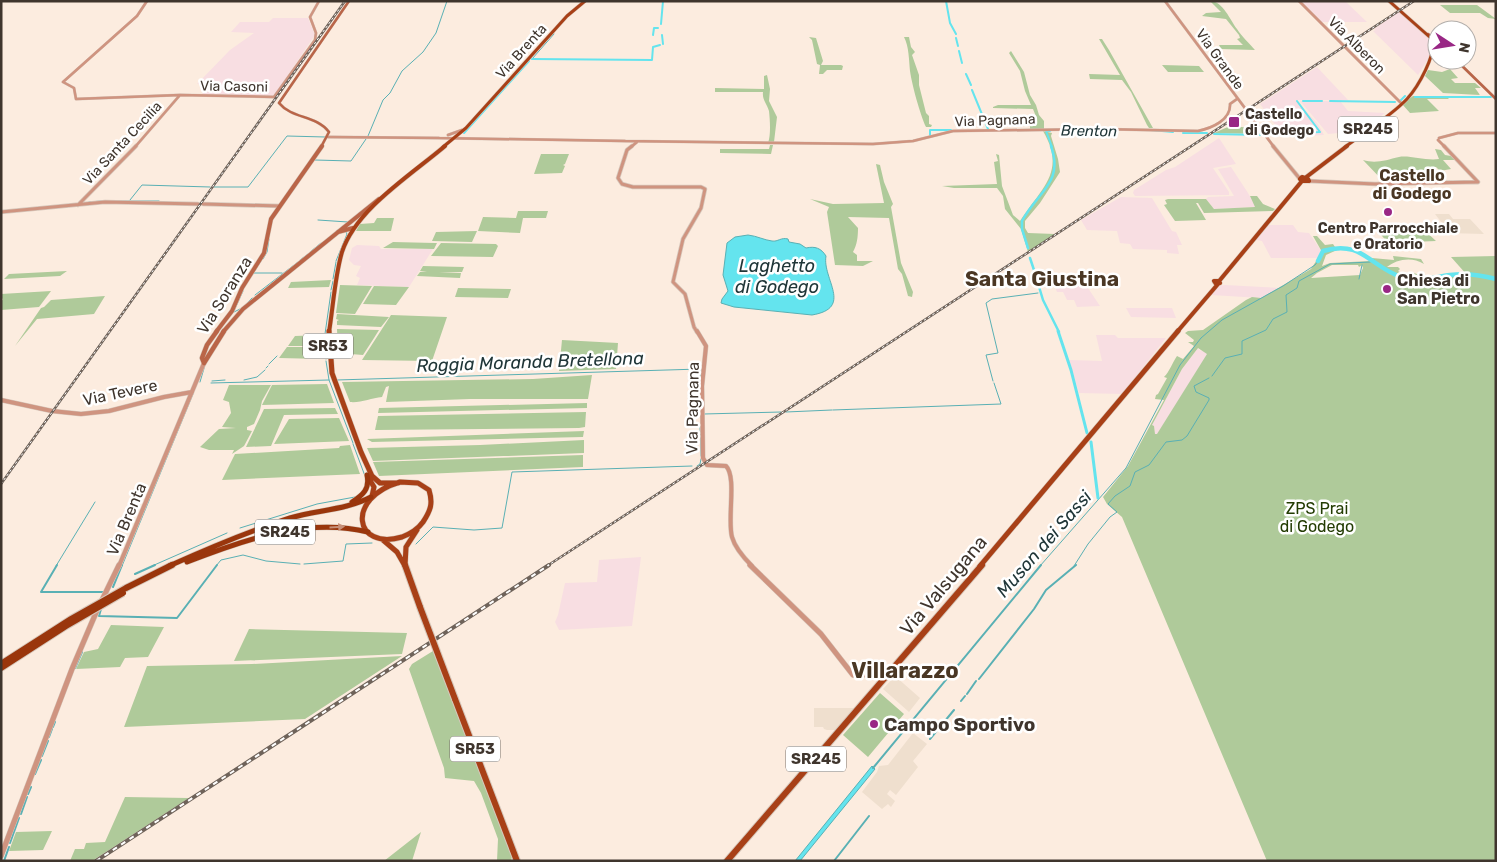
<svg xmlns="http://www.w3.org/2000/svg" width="1497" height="862" font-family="Rubik,sans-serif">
<rect width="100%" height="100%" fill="#fcecdf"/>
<path fill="#f8dee2" d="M1301 1H1345L1367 22H1321Z
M1400 11 1429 36 1432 47 1428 59 1418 75 1373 31 1376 30 1374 29Z
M273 18H308L315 35 273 97 202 94 211 84H197L230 50 254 33 231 32 240 22H269Z
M1317 67 1348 100H1296L1318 124 1324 135 1284 137 1260 104Z
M1300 101H1340L1348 111 1385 113 1361 131 1328 134Z
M1219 138 1236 164 1213 168 1229 192V195L1135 196 1133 193 1134 190 1166 170 1175 167Z
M1231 167 1248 193 1256 207 1214 209 1206 199 1208 197 1234 196 1218 169Z
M1121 197 1152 198 1172 231 1176 232 1182 245H1177L1179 254 1167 253V250L1133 249 1130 244 1120 243 1117 231 1087 230 1081 220Z
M1269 225H1293L1298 232 1309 233 1322 252 1318 258H1271L1262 241 1256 240Z
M357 245 379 246 381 249H433L409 287 382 286 357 285 360 278 356 276 361 266 354 265 349 260 352 248Z
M1056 279 1060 288 1086 285 1100 306 1077 307 1074 300H1067L1063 292H1057L1052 280Z
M1225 285 1281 288 1261 298 1211 295 1218 286Z
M1126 308H1172L1176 318 1131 317Z
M1096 335H1115L1118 338H1166L1122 394 1079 393 1069 360 1102 361Z
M1198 348 1199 350 1207 352 1208 359 1162 435 1155 434 1154 426 1152 425 1182 369Z
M641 557 632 626 559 630 555 622 558 615 565 583 597 582 599 560Z"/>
<path fill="#efdfce" d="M1435 214H1449L1453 219H1470L1484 234 1447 233 1442 228 1445 227Z
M895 676 920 698 909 712 883 689Z
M814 708H854L835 730H827L824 729 823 727H814Z
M913 733 927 744 913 761 918 767 896 795 890 790 887 794 895 801 891 807 888 804 882 809 862 792 877 772 879 766 888 765Z"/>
<path fill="#afca9a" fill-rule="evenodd" d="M1210 1C1223 1 1230 20 1237 29 1242 37 1250 44 1255 50L1221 49 1219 45H1243L1237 39 1240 38 1239 35 1226 19 1202 16 1206 13 1221 12Z
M1440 5H1477L1496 19 1488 18 1480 13H1450Z
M809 37 816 38 823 61 821 65H841L843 66 842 70H827L823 74H819L820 65 817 64 812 40Z
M904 37H909L911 47 915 52 912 55 919 75V85L926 113 929 116V124L932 125 931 127H926C920 114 912 85 910 71 909 61 909 46 904 37Z
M1099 39H1102L1109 50 1153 128H1149L1147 125 1131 92 1122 80 1090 79 1089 74 1120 75Z
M1011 51 1024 72 1030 95 1036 105 1039 115 1044 121V129H1030V124H1018L1016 119H1037L1033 109 993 108V107L998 105H1031L1025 91 1020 71 1009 53Z
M1162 65 1199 66 1204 72H1168Z
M1450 69 1458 78 1451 79 1455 83H1475L1481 88H1475L1480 95 1443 93 1425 76 1428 70 1442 72Z
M767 75 770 89 769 101 777 117 774 142 768 143C771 135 770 120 769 111 767 104 762 100 763 92H715V88L764 89V76Z
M1413 96H1446L1449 99H1427L1439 111 1410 113 1402 104Z
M1230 126 1253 128 1254 126 1260 134 1214 133Z
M1043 131 1052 133 1051 136 1058 159 1060 172 1040 203 1025 221V228L1028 233 1055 234 1028 252 1021 229 1005 209 1003 196 997 188H954L942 186 997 184 994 162 998 161 996 154 999 155 1002 186 1013 215 1020 221C1041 188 1067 172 1043 131Z
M770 145H773L771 154 720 153V149H769Z
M1435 149 1441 150 1445 155 1451 156 1455 160H1443L1451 169 1440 171 1436 167 1429 168 1440 181 1385 183 1363 160C1376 164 1386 160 1399 157 1409 155 1426 161 1439 159Z
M541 154H569L565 164 563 165 565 166 562 173 534 174Z
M876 164 880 165 884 182 893 204 891 207 901 263 913 292 912 297 908 296 902 274 898 269 889 218 848 217 858 228C858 237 857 245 853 252L857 255V261H873L863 266 835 265 827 212 829 207 810 199 833 204 884 203Z
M1250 196H1257L1263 204 1275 209 1273 211 1204 213 1198 203H1196L1206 220 1175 221 1164 205 1167 204 1165 200 1168 199H1206L1214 209 1255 207Z
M518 211H548L546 218H523L520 233 478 231 483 217 516 218Z
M377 218H394L391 231H356L360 224 374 223Z
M1422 228 1436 241 1388 243 1377 230Z
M477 231 472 242 432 241 436 232Z
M1313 236H1317L1325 245 1333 244 1337 250 1326 255 1322 266 1330 263 1371 261 1372 258 1394 260 1393 256 1421 259 1424 264C1411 256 1396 260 1387 267H1398L1400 269 1398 271 1403 274 1412 272C1425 279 1452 276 1467 275L1451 257 1496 256V861H1267L1122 517 1107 504 1103 497 1128 466 1164 400 1155 399 1156 395 1158 394 1167 378 1164 377C1170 371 1172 363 1177 356L1183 359 1194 346 1188 342H1193L1194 340 1185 333 1188 331 1203 330 1246 300 1252 297 1261 298 1311 269 1322 252ZM1332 265H1358L1359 267 1362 265 1363 268 1360 275 1311 278 1317 273ZM1198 348 1207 354 1157 434H1155L1154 426 1152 425 1182 369Z
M393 242 435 243H437L434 249 383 248Z
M441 243 496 244 498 246 493 257 431 256Z
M423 266 464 267 462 272H439L461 273 460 278 417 276 420 272H427L420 271Z
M67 271 60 276 4 279 9 274Z
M331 280 329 287 288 288 291 282Z
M340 285 372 286 355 314 336 313Z
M374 286 409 287 396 305 363 304Z
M458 288 511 289 508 298 455 297Z
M51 291 39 307 1 310V302L3 299 1 298V294Z
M105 296 94 314 37 319 15 346 41 308 44 307 51 300Z
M337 314 389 317 381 327 337 325V321L339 320 336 319Z
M391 315 447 317 432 361 362 360Z
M337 329 379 330 374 338H367H374L363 355 338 353Z
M321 335V346H288L295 336Z
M562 340 618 343 616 369 559 371Z
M287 347H321L322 359 279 358Z
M592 375 588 399H470L386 402 389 386 386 387 382 397C371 398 361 403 350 402L342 382 533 379Z
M327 384 334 403 262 405 272 385Z
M229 385H271L262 401 260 410 254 424 247 427V430L252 431 244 446 232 454 234 450H209L200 447 219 429 236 428 222 427 231 413 229 402 223 400Z
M587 403V408L378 413 379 408Z
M335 408 338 414 284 415 271 446 246 447 264 409Z
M586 412 585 427 579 428 375 430 378 416Z
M339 418 349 441 274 444 289 419Z
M584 431 583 437 372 442 367 439Z
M584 440V453L373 461 367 448 480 445Z
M350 445 360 474 222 480 235 454 339 448 340 446Z
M583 455V467L379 476 373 462Z
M111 625 164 627 148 657 125 658 120 667 76 669 84 652 98 649Z
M249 629 407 633 402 654 234 661Z
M433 651 512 857 511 861H497L498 839 481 793 474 781 445 778 444 768 409 669 412 664Z
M402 656 305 719 124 727 147 666 252 664Z
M880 693 904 714 868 757 843 735Z
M125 797 189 798 92 861H70L75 849H84L86 843 105 842Z
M52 831 43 850 9 851 16 832Z
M421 832 412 861H384Z"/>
<path fill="#64e4ee" stroke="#59b0b4" d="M748 235C757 236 764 240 772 241 778 242 781 237 788 239L789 242 800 244 806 248C815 246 821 248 826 256 822 279 854 308 812 315L734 307 721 303 722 299 728 291 723 275 727 243 735 237Z
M872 766 875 769 800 861H795Z"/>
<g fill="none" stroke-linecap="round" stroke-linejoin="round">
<path stroke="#59b0b4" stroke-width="1" d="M532 59 554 34
M368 136 383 100 390 93 402 71 423 52 436 33 447 1
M315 160 351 161 366 139
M214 187H248L287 136 325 137
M130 200 142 185 210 187
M106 201H159
M89 202 102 201
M318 220 348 222 334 233
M310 252 321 243
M263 259 267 252 269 239
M300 260 308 254
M336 261 347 234 346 232
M254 273H282
M251 277 261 261
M333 279 336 262
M1359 279 1362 265
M331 290 333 281
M255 295 298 262
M245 305 252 298
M234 311 243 291
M234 312 242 308
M325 334 331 292
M325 335 326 359
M326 361 329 380 353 443
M269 364 277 356
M266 368 268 366
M1212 376 1225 358 1242 354V341L1266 330 1273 319 1287 312 1286 295 1297 288 1299 281 1330 264 1370 262 1374 260
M244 380 257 377 265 370
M337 380 700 369V393
M212 381 225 380
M993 381 986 355 998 353 986 303 992 299 1038 293
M200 382 205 365
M211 383 329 380
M833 410 1001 404 994 383
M786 412 832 410
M704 414 781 412
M701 416V423
M700 426 701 456
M353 444 365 476
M697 466 700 464 701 459
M240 528 317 504 355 497
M416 544 433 527 474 530 502 528 512 472 692 466
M304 564 343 561 346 544 372 543
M56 566 95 502
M122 566 193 394
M152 566 227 533
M216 566 221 560 243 555 266 561 300 564
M1040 566 1126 468 1180 365 1201 338 1222 320 1283 286 1315 265 1318 261
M1074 566 1088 544 1110 517 1117 512 1108 504 1115 496 1130 486 1135 472 1149 465 1166 442 1182 440 1187 436 1209 400V398L1196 392 1194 386 1209 378"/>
<path stroke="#59b0b4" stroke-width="2" d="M57 565 41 592H103
M135 574 155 565
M113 587 122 565
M101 609 99 616 177 618 217 565
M75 668 82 652
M979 679 1034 609 1046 590 1076 565
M967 694 976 681
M961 701 965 696
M53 727 55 722
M49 737 52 729
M930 739 954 710
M42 756 48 741
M873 768 1041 565
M35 774 41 760
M28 794 31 787
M21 814 27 797
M10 843 19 818
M4 861 9 847
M834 861 869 816"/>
<path stroke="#64e4ee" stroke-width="2" d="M946 1 950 23 956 34
M661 24 663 1
M653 35 654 28H658
M662 35 663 44
M956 38 958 46
M959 51 962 63
M532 59 652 60 653 47 660 45
M966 74 971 85
M972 90 988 129
M1415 97H1491
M1401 100 1405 96
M1303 101H1322
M1330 101 1395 102
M1151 130 1173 132
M1050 131H1046L1052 147
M464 133 529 61
M1183 133H1207
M1214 134 1260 135
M1268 134 1320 132 1297 101
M930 136V130H951"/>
<path stroke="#64e4ee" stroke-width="2.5" d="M1028 248 1022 229V221C1038 191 1064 183 1051 146
M1030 258 1036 276
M1037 280 1043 300 1059 332"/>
<path stroke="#64e4ee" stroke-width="3" d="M1058 331 1071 370 1087 433
M1091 442 1098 498"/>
<path stroke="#64e4ee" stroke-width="4.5" d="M1318 261 1323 251C1363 239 1370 268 1404 278 1419 283 1434 277 1450 275 1465 273 1481 275 1496 279"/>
<g stroke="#d6c7bb" stroke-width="3">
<path id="tertiary-far3" d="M147 1 137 16 63 82 74 88 76 99 180 95 274 97 315 40 316 33 310 17 319 1
M1165 1 1274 147
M1299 1 1401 103
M448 135 462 130
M328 137 439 138
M438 138 625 141
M1439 138 1458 133H1496
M1438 140 1445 147
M623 141 873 144 913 141 953 131 1099 129 1198 131C1212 128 1231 120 1230 104L1237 99
M135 147 180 95
M631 147 637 142"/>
</g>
<g stroke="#d6c7bb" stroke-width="4.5">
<path id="tertiary-far2" d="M632 146 627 150 618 178 622 184 633 187H701L705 189 701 208 683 239 673 282 685 294 694 327 697 332
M1273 146 1300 179
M1444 146 1478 182
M1309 181 1375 184 1478 182
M203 204 280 206
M78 205 136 146
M1 212 105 202 198 204"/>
</g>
<g stroke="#d6c7bb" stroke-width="5">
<path id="tertiary-far1" d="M697 331 706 346 702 386 703 458 707 465 726 466C737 477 727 519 732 537 735 548 744 558 752 566
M1 400 52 411 81 414 109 411 164 397 192 392
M119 566 204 363"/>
</g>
<g stroke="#d6c7bb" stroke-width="6">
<path id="tertiary" d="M750 565 821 634 853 675 881 674 887 676
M102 600 119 565
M1 856 72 669 98 608"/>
</g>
<g stroke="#d6c7bb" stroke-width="3">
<path id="secondary-far2" d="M1428 34 1437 41
M1456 60 1496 99
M321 147 329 132C316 115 292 119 279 103L349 1"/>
</g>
<g stroke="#d6c7bb" stroke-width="5">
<path id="secondary-far1" d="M338 232 353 228
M216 332 232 311 242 288 264 253 271 219 322 146
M223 332 243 309 379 199"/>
</g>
<g stroke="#d6c7bb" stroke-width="5.5">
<path id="secondary" d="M204 363 202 358 207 345 217 331
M204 363 224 331"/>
</g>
<g stroke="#d6c7bb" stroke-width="4">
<path id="primary-far3" d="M443 147 466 128 567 16 585 1
M1345 147C1364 133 1392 115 1407 99 1418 87 1437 54 1432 39L1389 1"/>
</g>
<g stroke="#d6c7bb" stroke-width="5">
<path id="primary-far2" d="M1302 177 1308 179 1309 181H1302L1300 179Z
M1305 178 1347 146
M1220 280 1302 181
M1214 281H1218L1220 283 1216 284Z
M329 332C333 308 335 275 342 252 356 209 411 175 445 146
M1177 332 1218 284"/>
</g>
<g stroke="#d6c7bb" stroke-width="6">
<path id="primary-far1" d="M329 331 332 373 361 452 372 476 380 483H398
M368 477 374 487 372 496
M400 482 418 483 429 490C433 503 431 510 423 522 418 529 410 534 402 537 354 551 345 498 400 482Z
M383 540 397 552 405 566
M405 566 406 547 417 530
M980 566 1178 331"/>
</g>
<g stroke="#d6c7bb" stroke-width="8">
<path id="primary" d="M405 565 420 607
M455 699 517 861
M727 861 982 565"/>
</g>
<g stroke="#d6c7bb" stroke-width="6">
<path id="trunk-far1" d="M352 502C363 495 370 489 367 475
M187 562C243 540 307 517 368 532
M169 566C209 548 249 531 290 518 317 510 346 510 371 497"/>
</g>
<g stroke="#d6c7bb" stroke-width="8">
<path id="trunk" d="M126 588 172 565"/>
</g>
<use href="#tertiary-far3" stroke="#cf9480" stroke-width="2.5"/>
<use href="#tertiary-far2" stroke="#cf9480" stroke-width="3"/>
<use href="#tertiary-far1" stroke="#cf9480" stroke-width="4"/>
<use href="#tertiary" stroke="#cf9480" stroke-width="5"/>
<use href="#secondary-far2" stroke="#ba6548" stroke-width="2.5"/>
<use href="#secondary-far1" stroke="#ba6548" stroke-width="4"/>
<use href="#secondary" stroke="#ba6548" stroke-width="4.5"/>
<use href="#primary-far3" stroke="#a84017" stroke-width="3"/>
<use href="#primary-far2" stroke="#a84017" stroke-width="4"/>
<use href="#primary-far1" stroke="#a84017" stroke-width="5"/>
<use href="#primary" stroke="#a84017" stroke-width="6"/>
<use href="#trunk-far1" stroke="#9a360c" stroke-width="5"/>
<use href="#trunk" stroke="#9a360c" stroke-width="6"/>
<g stroke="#6f635a" stroke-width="2.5">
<path id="rail-far1" d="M1 484 345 1
M547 566 1414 1"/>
</g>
<g stroke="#6f635a" stroke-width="4">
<path id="rail" d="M96 861 549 565"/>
</g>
<use href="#rail-far1" stroke="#fff" stroke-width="1" stroke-dasharray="2.5" stroke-linecap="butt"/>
<use href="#rail" stroke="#fff" stroke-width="2" stroke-dasharray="5" stroke-linecap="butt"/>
<g stroke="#d6c7bb" stroke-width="8" stroke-linecap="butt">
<path id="primary-bridge" d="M420 607 455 699"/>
</g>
<g stroke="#d6c7bb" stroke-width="8" stroke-linecap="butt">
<path id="trunk-bridge" d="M1 664 71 619 126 588
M1 668 66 626 123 593"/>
</g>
<use href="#primary-bridge" stroke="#a84017" stroke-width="6"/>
<use href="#trunk-bridge" stroke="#9a360c" stroke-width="6"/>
</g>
<defs><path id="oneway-solid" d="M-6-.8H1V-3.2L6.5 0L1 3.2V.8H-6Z" transform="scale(1.25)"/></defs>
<use fill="#c79079" href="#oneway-solid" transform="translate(337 527) rotate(-3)"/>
<g fill="#992785" stroke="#fff" stroke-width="2">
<rect x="1228" y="116" width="12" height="12" rx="2.5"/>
<circle cx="1388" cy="212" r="5"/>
<circle cx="1387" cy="289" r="5"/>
<circle cx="874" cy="724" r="5"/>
</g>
<g text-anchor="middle" stroke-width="5" stroke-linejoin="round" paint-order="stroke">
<g font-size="14" fill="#3f352d" stroke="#fff">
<text transform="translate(1357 45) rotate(45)" y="5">Via Alberon</text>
<text transform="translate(521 51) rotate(-48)" y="5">Via Brenta</text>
<text transform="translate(1220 59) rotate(54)" y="5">Via Grande</text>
<text transform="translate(234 86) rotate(1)" y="5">Via Casoni</text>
<text transform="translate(995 120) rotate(-2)" y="5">Via Pagnana</text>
<text transform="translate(122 143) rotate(-47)" y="5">Via Santa Cecilia</text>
</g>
<g font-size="14" font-weight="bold" fill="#3f352d" stroke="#fff" text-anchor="start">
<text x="1245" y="119">Castello<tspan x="1245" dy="16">di Godego</tspan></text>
<text x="1388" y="233" text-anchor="middle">Centro Parrocchiale<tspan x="1388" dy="16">e Oratorio</tspan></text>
</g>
<g fill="#fff" stroke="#79726c" stroke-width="1">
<rect x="1338" y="116.5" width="60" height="25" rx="4"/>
<rect x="303" y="333.5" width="50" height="25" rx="4"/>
<rect x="255" y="519.5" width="60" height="25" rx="4"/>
<rect x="450" y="736.5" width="50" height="25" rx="4"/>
<rect x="786" y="746.5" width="60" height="25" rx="4"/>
</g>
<g font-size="15" font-weight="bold" fill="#3f352d">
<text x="1368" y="134">SR245</text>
<text x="328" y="351">SR53</text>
<text x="285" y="537">SR245</text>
<text x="475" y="754">SR53</text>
<text x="816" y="764">SR245</text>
</g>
<g font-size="15" font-style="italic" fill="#203638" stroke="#fff">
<text transform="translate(1089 131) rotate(1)" y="5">Brenton</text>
</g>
<g font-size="16" font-weight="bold" fill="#4a3724" stroke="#fff">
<text x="1412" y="181">Castello<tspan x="1412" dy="18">di Godego</tspan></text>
</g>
<g font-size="16" font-weight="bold" fill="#3f352d" stroke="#fff" text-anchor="start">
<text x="1397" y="286">Chiesa di<tspan x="1397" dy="18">San Pietro</tspan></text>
</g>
<g font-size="16" fill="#3f352d" stroke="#fff">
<text transform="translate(224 295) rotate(-58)" y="6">Via Soranza</text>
<text transform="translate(120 392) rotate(-12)" y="6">Via Tevere</text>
<text transform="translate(692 408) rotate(-89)" y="6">Via Pagnana</text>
<text transform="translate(126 519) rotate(-67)" y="6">Via Brenta</text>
</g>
<g font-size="16" fill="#233c03" stroke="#fff">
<text x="1317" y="514">ZPS Prai<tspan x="1317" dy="18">di Godego</tspan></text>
</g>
<g font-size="18" font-style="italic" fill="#203638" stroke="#fff">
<text x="777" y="272">Laghetto<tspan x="777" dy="21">di Godego</tspan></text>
<text transform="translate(530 362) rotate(-2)" y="6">Roggia Moranda Bretellona</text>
<text transform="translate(1044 544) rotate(-49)" y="6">Muson dei Sassi</text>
</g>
<g font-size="19" fill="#3f352d" stroke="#fff">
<text transform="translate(943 585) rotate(-50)" y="7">Via Valsugana</text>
</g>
<g font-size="19" font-weight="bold" fill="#3f352d" stroke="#fff" text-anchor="start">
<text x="884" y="731">Campo Sportivo</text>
</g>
<g font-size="21" font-weight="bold" fill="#4a3724" stroke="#fff">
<text x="1042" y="286">Santa Giustina</text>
</g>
<g font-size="22" font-weight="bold" fill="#4a3724" stroke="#fff">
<text x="905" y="678">Villarazzo</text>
</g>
</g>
<rect width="1497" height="862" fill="none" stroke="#3f352d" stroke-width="5"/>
<g transform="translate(1452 45) rotate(102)"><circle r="24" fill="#ffffff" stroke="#b2aeab"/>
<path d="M0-4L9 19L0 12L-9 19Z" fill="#992785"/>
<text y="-8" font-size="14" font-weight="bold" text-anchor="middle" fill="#3f352d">N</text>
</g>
</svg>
